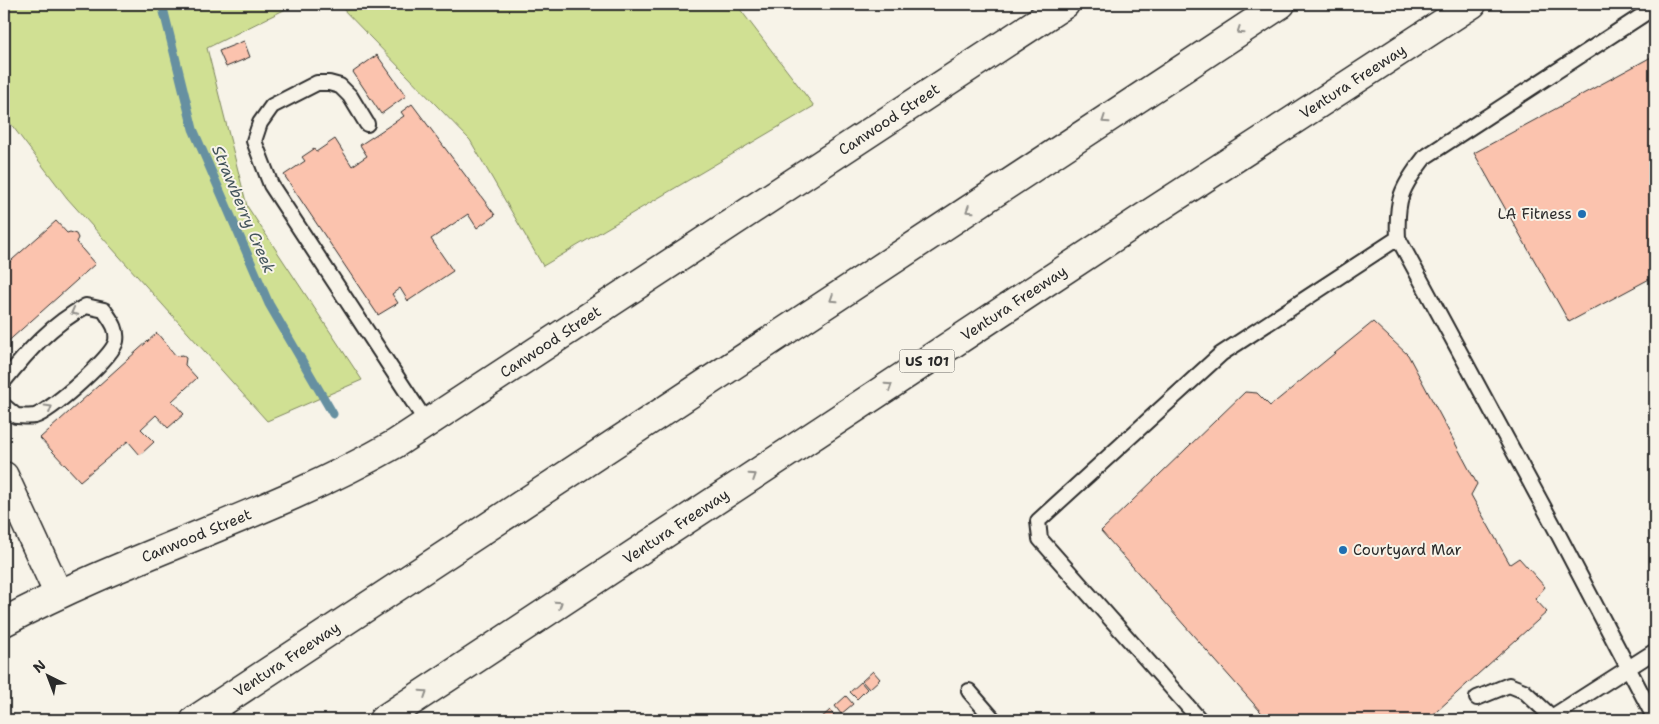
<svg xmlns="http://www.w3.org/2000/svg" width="1659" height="724" font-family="'Shantell Sans',sans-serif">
<rect width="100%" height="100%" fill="#f7f3e8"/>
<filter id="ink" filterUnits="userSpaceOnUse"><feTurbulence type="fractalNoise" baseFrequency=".02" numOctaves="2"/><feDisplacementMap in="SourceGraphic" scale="10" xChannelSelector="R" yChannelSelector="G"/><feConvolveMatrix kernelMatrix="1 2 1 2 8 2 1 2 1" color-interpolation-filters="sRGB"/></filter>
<g filter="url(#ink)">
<path fill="#d0e093" stroke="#7e865f" d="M4 4H296L207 48 247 206 362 380 267 421 67 198 4 115Z
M338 4H736L814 106 543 266 470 140Z"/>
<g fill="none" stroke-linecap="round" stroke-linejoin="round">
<path stroke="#6690a1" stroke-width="9" d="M162 4 193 129 269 304 333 414"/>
</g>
<path fill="#fbc3ae" stroke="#2b2b2b" d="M244 41 250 57 226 67 219 51Z
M377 55 406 96 381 114 353 72Z
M1655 55V276L1569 322 1474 153Z
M412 104 495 215 477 228 468 214 431 239 453 271 408 301 400 288 392 294 398 303 378 315 284 175 305 161 302 157 314 149 316 152 335 139 352 166 367 156 360 145 404 116 401 112Z
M56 221 67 233 70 232 76 234 78 238 76 242 95 264 4 345V267Z
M1373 322 1408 355 1477 484 1471 495 1510 564 1519 558 1545 587 1535 599 1547 612 1427 720H1268L1101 531 1245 392 1257 393 1270 406Z
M157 333 176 356 182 355 186 358 185 365 197 378 172 401 184 414 168 428 156 415 141 429 154 442 140 455 128 441 80 481 40 438Z
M873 671 880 679 869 689 862 681Z
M861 682 867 689 857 699 850 692Z
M846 696 853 704 841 714 835 706Z
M830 710 836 718 834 720H819Z"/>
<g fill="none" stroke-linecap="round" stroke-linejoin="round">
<g stroke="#2b2b2b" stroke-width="18">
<path id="lane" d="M367 124 350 96 340 86 329 83H317L272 106 260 123 254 141 271 185 427 423
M1398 238C1396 199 1401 188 1425 157L1655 7
M4 381C28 351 52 324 86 306L104 310C111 321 118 328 116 341 114 356 51 411 35 416 29 417 21 416 16 416L4 406
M969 691 994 720
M1477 698 1509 685 1524 691 1555 720
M1200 720 1040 539 1038 521 1221 354 1398 238 1556 530 1655 719
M1547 720 1655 651"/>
</g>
<g stroke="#2b2b2b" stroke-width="31">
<path id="street" d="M4 476 58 593"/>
</g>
<g stroke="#2b2b2b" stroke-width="31">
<g id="secondary">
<path id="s1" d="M4 622C131 554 271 515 395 444L1065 4"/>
</g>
</g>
<g stroke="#2b2b2b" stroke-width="31">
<g id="highway">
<path id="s2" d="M195 720 1281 4"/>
<path id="s3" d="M383 720 1146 216 1472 4"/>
</g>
</g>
<use href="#lane" stroke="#f7f3e8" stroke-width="14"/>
<use href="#street" stroke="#f7f3e8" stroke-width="28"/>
<use href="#secondary" stroke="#f7f3e8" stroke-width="28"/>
<use href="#highway" stroke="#f7f3e8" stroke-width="28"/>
</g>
<defs><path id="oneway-chevron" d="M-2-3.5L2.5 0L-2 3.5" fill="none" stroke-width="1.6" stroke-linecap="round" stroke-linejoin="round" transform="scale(1.25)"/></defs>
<g stroke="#918f8a">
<use href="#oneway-chevron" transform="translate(1240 31) rotate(146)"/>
<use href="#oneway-chevron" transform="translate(1105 120) rotate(146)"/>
<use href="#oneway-chevron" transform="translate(969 210) rotate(147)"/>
<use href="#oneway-chevron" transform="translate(833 299) rotate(147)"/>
<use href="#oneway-chevron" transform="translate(74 312) rotate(152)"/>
<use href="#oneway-chevron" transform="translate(889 386) rotate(-33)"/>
<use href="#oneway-chevron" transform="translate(49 408) rotate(-31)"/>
<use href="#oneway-chevron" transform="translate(753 476) rotate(-33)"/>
<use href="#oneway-chevron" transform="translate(559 604) rotate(-33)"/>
<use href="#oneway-chevron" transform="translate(424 693) rotate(-33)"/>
</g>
</g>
<g fill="#1f6fb2" stroke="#f7f3e8" stroke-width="2">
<circle cx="1582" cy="214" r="5"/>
<circle cx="1343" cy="550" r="5"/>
</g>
<g text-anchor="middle" stroke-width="4" stroke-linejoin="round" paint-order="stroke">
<rect fill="#f7f3e8" stroke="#686764" stroke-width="1" x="899.5" y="349.5" width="55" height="23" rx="4"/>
<g font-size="14" font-weight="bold" fill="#2b2b2b">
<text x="927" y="366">US 101</text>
</g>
<g font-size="15" fill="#2b2b2b" stroke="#f7f3e8">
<text dy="5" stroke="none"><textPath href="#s3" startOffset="1161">Ventura Freeway</textPath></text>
<text dy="5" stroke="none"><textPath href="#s1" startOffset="1021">Canwood Street</textPath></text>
<text dy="5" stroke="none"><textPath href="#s3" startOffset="756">Ventura Freeway</textPath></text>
<text dy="5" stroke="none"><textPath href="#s1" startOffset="616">Canwood Street</textPath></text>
<text dy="5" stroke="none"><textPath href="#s3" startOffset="351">Ventura Freeway</textPath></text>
<text dy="5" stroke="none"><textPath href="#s1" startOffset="211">Canwood Street</textPath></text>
<text dy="5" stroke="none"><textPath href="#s2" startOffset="110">Ventura Freeway</textPath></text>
</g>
<g font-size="15" fill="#2b2b2b" stroke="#f7f3e8" text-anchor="end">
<text x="1572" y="219">LA Fitness</text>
<text x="1353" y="555" text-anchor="start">Courtyard Mar</text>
</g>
<g font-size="16" font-style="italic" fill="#44555c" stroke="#f7f3e8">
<text transform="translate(244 209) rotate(67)" y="6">Strawberry Creek</text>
</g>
</g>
<rect width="1659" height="724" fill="none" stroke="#f7f3e8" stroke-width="20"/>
<rect x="10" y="10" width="1639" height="704" fill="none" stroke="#2b2b2b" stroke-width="2" filter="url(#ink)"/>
<g transform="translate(48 676) rotate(318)" stroke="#f7f3e8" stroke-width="4" paint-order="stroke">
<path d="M0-4L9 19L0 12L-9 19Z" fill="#2b2b2b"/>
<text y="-8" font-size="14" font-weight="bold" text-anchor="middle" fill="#2b2b2b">N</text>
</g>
</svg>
